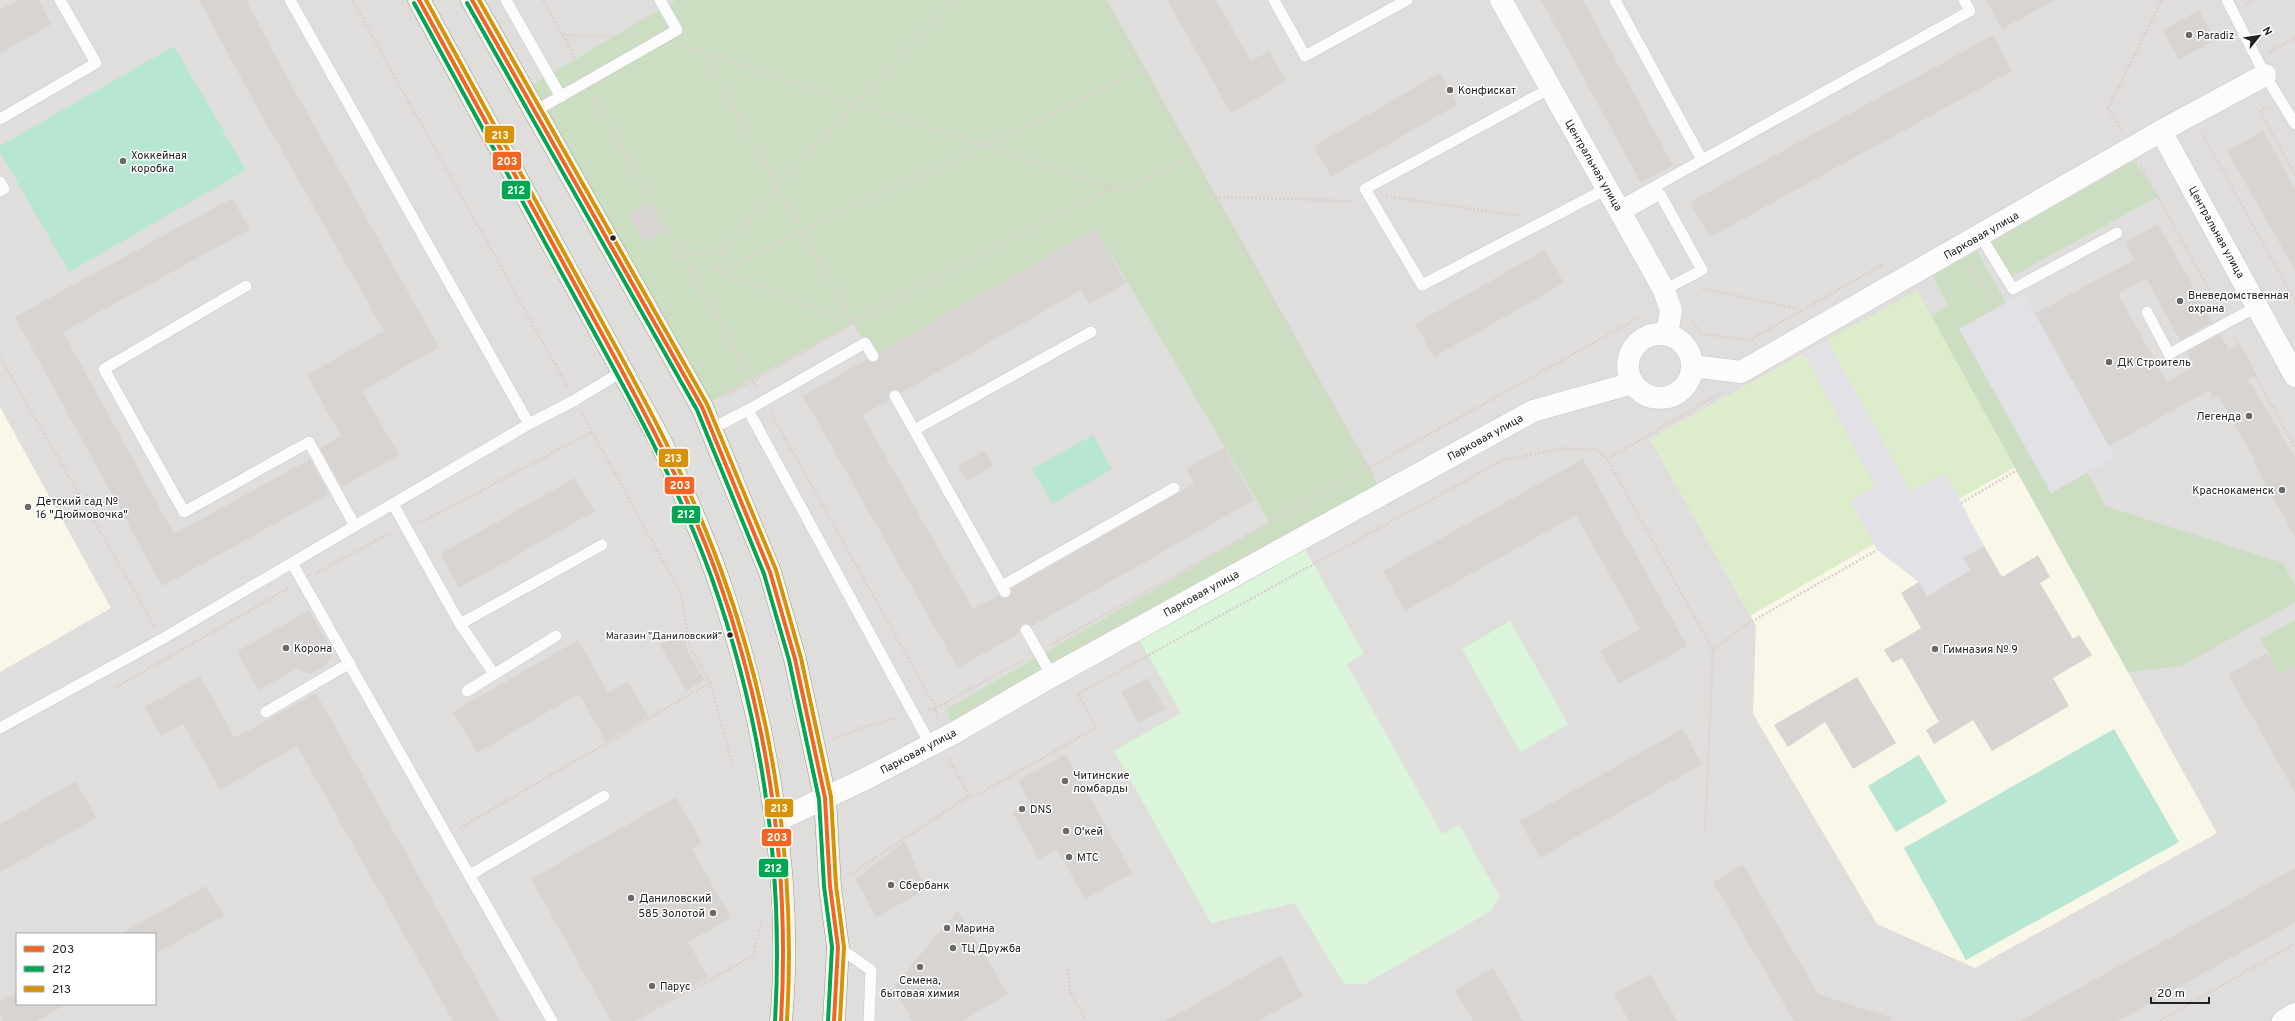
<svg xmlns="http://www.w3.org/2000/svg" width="2295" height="1021" font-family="Overpass,sans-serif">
<rect width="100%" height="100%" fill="#f0eeeb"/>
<path fill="#dfdedc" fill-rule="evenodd" d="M0 0H2295V1021H0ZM17 934H155V1004H17Z"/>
<path fill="#f8f7e8" d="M1917 291 2217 833 1975 968 1877 924 1753 714 1756 626 1650 439Z
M0 407 111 608 0 672Z"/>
<path fill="#ddeccb" d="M1917 291 2015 467 1959 499 1945 473 1911 493 1827 340Z
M1804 354 1876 487 1850 501 1874 544 1750 616 1650 439Z"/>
<path fill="#cbdec1" d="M676 0H1107L1383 494 954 733 947 709 1270 523 1096 229 873 356 853 323 702 407 523 90Z
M2135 160 2157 197 2011 277 1992 242Z
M1977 251 2094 460 2088 473 2105 506 2283 563 2295 585V602L2182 666 2128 672 1932 317 1948 305 1933 276Z
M2295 620V666L2280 675 2261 639Z"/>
<path fill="#daf5da" d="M1305 549 1364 654 1347 664 1442 834 1459 825 1500 897 1491 911 1365 984H1344L1295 903 1211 923 1114 751 1181 713 1140 641Z
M1510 621 1568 724 1520 752 1462 649Z"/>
<path fill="#b7e6d2" d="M174 46 246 170 69 272 0 152V146Z
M1093 435 1112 469 1052 504 1032 469Z
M2114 729 2179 842 1966 960 1904 848Z
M1919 755 1947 802 1896 832 1868 786Z"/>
<path fill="#e0dfde" d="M1364 654 1459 825 1442 834 1347 664Z
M1064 684 1088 726 979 788 956 746Z
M871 970 890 971 887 1021H869Z
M732 979 744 1002 739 1021H656Z"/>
<path fill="#e2e1e5" d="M2023 293 2115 457 2051 493 1959 329Z
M1827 340 1911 492 1945 473 1984 546 1963 558 1970 570 1927 596 1919 582 1877 550 1850 501 1875 487 1804 354Z"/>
<path fill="#d7d4d2" d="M18 0H38L52 24 0 53V10Z
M199 0H246L279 63 439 347 362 391 399 455 342 487 320 448 341 436 307 375 384 331 252 98Z
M1167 0H1216L1251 61 1269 51 1286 81 1231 113Z
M1541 0H1583L1673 165 1641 183Z
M1986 0H2055L2002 29Z
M2199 10 2215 40 2179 60 2163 30Z
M1993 35 2012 71 1710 237 1690 202Z
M1440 73 1458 104 1331 177 1314 146Z
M2263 131 2295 188V270L2227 151Z
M232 198 250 229 63 332 174 534 310 459 329 494 162 586 15 317Z
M648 202 666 231 645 243 628 213Z
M2158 224 2213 322 2180 340 2146 278 2118 294 2167 382 2195 366 2187 352 2220 334 2229 350 2240 344 2257 375 2248 379 2295 458V537L2254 463 2256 462 2218 396 2213 398 2209 390 2109 446 2035 314 2135 259 2125 242Z
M1096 229 1126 283 1089 304 1081 290 901 393 895 389 891 390 888 396 889 400 862 415 973 609 999 595 1002 598H1009L1012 592 1011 589 1194 484 1186 469 1224 447 1254 500 1032 626 1026 623 1022 624 1019 630 1020 633 958 668 803 396 867 359 870 362H876L879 359V353Z
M1545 250 1564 283 1434 357 1415 324Z
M984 451 993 466 967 481 958 466Z
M1583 459 1687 646 1619 684 1600 651 1640 629 1576 515 1405 611 1383 571Z
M575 478 595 511 459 588 440 554Z
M1984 546 2002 577 2038 555 2050 577 2040 583 2073 639 2079 635 2092 655 2053 678 2069 706 1992 751 1973 720 1934 744 1926 730 1939 722 1902 658 1892 663 1884 650 1921 628 1901 593 1919 582 1927 596 1970 570 1963 558Z
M309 610 329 645 331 657 325 666 310 674 297 669 259 690 237 652Z
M683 632 687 650 704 680 687 691 660 645Z
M578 640 608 693 628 681 648 717 606 741 579 694 477 753 453 712Z
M2267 653 2280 675 2295 666V792L2228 674Z
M200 676 235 738 316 693 500 1021H453L297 746 220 790 183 724 161 736 145 707Z
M1857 677 1896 743 1853 769 1825 722 1788 747 1774 725Z
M1148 678 1165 709 1138 723 1121 692Z
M1682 729 1702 764 1540 858 1520 821Z
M1066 754 1132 873 1085 899 1057 849 1039 859 1012 812 1030 803 1018 781Z
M76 781 96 818 0 872V824Z
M676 797 702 843 692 849 731 918 688 942 708 977 633 1021H611L531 879Z
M905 841 926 890 876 917 856 879Z
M1743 865 1818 994 1892 1018 1891 1021H1794L1713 882Z
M2295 868V922L2154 1001 2118 1021H2020Z
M206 886 224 916 155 954V934H120Z
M958 910 1008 994 962 1021H912L894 986Z
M1281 956 1303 996 1259 1021H1165Z
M1493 968 1523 1021H1473L1455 990Z
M1650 974 1677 1021H1629L1614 994Z
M17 992V1004H67L37 1021H3L0 1015V1002Z"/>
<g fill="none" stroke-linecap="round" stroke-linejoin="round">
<g stroke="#c9c8c7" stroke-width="12">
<path id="service" d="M290 0 529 424 575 400 623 371
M506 0 561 97
M1274 0 1305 56 1407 0
M1615 0 1702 160
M2227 0 2265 75 2295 124
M1549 89 1365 189 1422 285 1608 188
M535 111 677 30 660 0
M0 119 96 63 60 0
M0 182 4 189 0 191
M1618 207 1970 11 1964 0
M1623 215 1660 194 1702 270 1664 290
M1980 235 2013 289 2117 233
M246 286 104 369 184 512 309 442 355 526
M2147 312 2169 354 2258 306
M895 396 1005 592
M748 410 930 744
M711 429 748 410 865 343 873 356
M914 430 1091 332
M393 504 460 624 494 674
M292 563 552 1021
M1002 586 1174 488
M460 624 602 545
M1026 630 1052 676
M467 691 556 636
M266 712 350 663
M0 728 162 639 529 424
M470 875 604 796
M838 947 871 970 869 1021"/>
</g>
<g stroke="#c9c8c7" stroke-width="23">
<path id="minor" d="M1501 0 1664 290 1671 310 1667 335
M2161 131 2295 376
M1628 366a32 32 0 1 1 64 0a32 32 0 1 1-64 0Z
M1692 366 1741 372 2161 131 2265 75
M776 821 865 779 954 733 1052 676 1533 411 1633 383"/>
</g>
<g stroke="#c9c8c7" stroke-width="23">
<path id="tertiary" d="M2283 1021 2295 1014"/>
</g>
<g stroke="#999a82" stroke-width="23">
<path id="secondary" d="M419 0 661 442C683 492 706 541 723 593 767 726 794 881 781 1021
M472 0 702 407 770 572 795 659 825 798 830 886 838 947 834 1021"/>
</g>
<path stroke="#dccecd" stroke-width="2.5" stroke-dasharray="2 2" stroke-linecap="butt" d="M352 0 568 387
M543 0 563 35 633 37
M1103 0 1373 476
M2246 4 2253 0
M563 35 579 68
M678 46 712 54 852 103 986 145 1113 188
M703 52 858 331
M2269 52 2295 38
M593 96 757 388
M2268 107 2260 111 2295 175
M2121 130 2108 108 2162 0
M2202 133 2295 301
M2141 166 2220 310
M1386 196 1520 216
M1215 197 1354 201
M723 251 777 187 954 0
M675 258 723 251 717 272 854 322 1113 188 1129 189 1192 157
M1969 264 1995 308
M717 272 1142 71
M1702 288 1802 310
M1691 320 1701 334 1750 340 1882 265
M2234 336 2295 448
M0 357 155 627
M720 398 753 381 853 323
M582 413 681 594 690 647 710 683 733 765
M771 413 936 708 937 719
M1607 459 1722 392
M1961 503 2033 461
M420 523 592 432
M315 574 388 534 393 533
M1050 645 1642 316
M1713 650 1744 626 1877 550
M116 687 289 588
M929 710 936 708 1025 659
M833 739 864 727 899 718
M969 796H975L1096 728 1078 694 1503 460 1566 448 1596 450 1607 459 1713 650 1705 832
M460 828 710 683
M849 875 969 796 949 758
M1068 969 1070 992 1086 1021
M634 1021 753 956 761 923
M2160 1021 2295 943"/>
<use href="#service" stroke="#fdfcfc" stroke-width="11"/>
<use href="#minor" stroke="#fdfcfc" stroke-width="22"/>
<use href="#tertiary" stroke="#fdfcfc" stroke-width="22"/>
<use href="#secondary" stroke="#f4f4ed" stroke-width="22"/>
<g stroke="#fff" stroke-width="7">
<path id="bus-1" d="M419 0C474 100 529 201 584 301 633 391 682 478 717 575 768 718 790 869 781 1021
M472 0 702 407 770 572 795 659 825 798 830 886 838 947 834 1021"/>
</g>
<g stroke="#fff" stroke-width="7">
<path id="bus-2" d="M414 3C469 103 523 203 578 303 627 392 676 480 711 576 762 719 784 869 775 1021
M467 3 697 410 764 574 789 660 819 799 824 886 832 947 828 1021"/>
</g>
<g stroke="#fff" stroke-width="7">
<path id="bus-3" d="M426 0C479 97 532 194 585 291 636 383 685 471 721 570 774 714 796 868 787 1021
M479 0 707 404 776 570 801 658 831 797 836 885 844 947 840 1021"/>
</g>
<use href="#bus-1" stroke="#f26522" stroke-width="4"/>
<use href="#bus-2" stroke="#00a651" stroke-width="4"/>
<use href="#bus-3" stroke="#d79205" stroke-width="4"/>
</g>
<g fill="#6a6968" stroke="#fff" stroke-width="1.5">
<circle cx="2189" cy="35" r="4"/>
<circle cx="1450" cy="90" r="4"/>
<circle cx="123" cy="161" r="4"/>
<circle cx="2180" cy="301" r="4"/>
<circle cx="2109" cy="362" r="4"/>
<circle cx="2249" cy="416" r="4"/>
<circle cx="2282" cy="490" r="4"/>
<circle cx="28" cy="507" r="4"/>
<circle cx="286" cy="648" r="4"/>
<circle cx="1935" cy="649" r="4"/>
<circle cx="1065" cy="781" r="4"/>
<circle cx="1022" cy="809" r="4"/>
<circle cx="1066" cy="831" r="4"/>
<circle cx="1069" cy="857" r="4"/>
<circle cx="891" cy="885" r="4"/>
<circle cx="631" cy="898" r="4"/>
<circle cx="713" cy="913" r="4"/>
<circle cx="947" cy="928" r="4"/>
<circle cx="953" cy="948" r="4"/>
<circle cx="920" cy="967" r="4"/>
<circle cx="652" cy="986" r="4"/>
</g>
<g fill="#222" stroke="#fff" stroke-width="1.5">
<circle cx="613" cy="238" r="3.5"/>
<circle cx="730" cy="635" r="3.5"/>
</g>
<g text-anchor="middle" stroke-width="3" stroke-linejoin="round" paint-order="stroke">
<g font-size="10" fill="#222" stroke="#fff" text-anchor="end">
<text x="722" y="639">Магазин "Даниловский"</text>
</g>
<g font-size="11" fill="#222" stroke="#fff" text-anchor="start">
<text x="2197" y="39">Paradiz</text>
<text x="1458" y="94">Конфискат</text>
<text x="131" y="159">Хоккейная<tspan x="131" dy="13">коробка</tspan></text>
<text x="2188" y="299">Вневедомственная<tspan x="2188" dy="13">охрана</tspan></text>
<text x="2117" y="366">ДК Строитель</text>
<text x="2241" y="420" text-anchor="end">Легенда</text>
<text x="2274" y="494" text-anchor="end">Краснокаменск</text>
<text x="36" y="505">Детский сад №<tspan x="36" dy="13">16 "Дюймовочка"</tspan></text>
<text x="294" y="652">Корона</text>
<text x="1943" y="653">Гимназия № 9</text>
<text x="1073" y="779">Читинские<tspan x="1073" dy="13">ломбарды</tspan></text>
<text x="1030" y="813">DNS</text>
<text x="1074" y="835">О'кей</text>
<text x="1077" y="861">МТС</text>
<text x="899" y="889">Сбербанк</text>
<text x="639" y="902">Даниловский</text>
<text x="705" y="917" text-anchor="end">585 Золотой</text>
<text x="955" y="932">Марина</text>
<text x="961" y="952">ТЦ Дружба</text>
<text x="920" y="984" text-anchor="middle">Семена,<tspan x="920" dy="13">бытовая химия</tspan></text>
<text x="660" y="990">Парус</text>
</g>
<g font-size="11" fill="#222" stroke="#fff">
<text transform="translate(1594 165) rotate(60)" y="4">Центральная улица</text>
<text transform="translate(2217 232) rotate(61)" y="4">Центральная улица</text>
<text transform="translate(1981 235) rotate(-30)" y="4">Парковая улица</text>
<text transform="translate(1485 437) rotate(-29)" y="4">Парковая улица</text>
<text transform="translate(1201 593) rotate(-29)" y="4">Парковая улица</text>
<text transform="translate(918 751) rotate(-28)" y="4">Парковая улица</text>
</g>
</g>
<g stroke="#fff" stroke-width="1.5">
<rect x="484" y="125" width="31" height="19" rx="4" fill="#d79205"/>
<rect x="492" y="151" width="30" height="20" rx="4" fill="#f26522"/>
<rect x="501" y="180" width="30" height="20" rx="4" fill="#00a651"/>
<rect x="658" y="448" width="31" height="20" rx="4" fill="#d79205"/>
<rect x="664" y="476" width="31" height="19" rx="4" fill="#f26522"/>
<rect x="671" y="505" width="30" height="19" rx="4" fill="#00a651"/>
<rect x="764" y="798" width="30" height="20" rx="4" fill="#d79205"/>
<rect x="761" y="828" width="31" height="19" rx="4" fill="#f26522"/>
<rect x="758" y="858" width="31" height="20" rx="4" fill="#00a651"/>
</g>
<g font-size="11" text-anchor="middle" font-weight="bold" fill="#fff">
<text x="500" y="139">213</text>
<text x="507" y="165">203</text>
<text x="516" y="194">212</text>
<text x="673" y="462">213</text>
<text x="680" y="489">203</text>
<text x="686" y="518">212</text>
<text x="779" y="812">213</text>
<text x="777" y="841">203</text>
<text x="773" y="872">212</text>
</g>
<rect x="16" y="933" width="140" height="72" fill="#ffffff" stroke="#a7a7a7"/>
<rect x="24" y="946" width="20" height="6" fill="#f26522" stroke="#a7a7a7"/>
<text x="52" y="953" font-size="12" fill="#222222">203</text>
<rect x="24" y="966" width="20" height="6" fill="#00a651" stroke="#a7a7a7"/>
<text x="52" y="973" font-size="12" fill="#222222">212</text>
<rect x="24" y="986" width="20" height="6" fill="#d79205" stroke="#a7a7a7"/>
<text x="52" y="993" font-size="12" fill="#222222">213</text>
<g transform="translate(2259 36) rotate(60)" stroke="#ffffff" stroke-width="3" paint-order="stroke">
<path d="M0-3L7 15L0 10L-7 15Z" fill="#222222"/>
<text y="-6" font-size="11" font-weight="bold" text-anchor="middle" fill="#222222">N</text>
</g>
<path d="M2151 997v6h58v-6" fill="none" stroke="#222222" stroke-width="2"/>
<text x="2157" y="997" font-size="12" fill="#222222" stroke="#ffffff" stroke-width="3" paint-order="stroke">20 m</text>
</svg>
